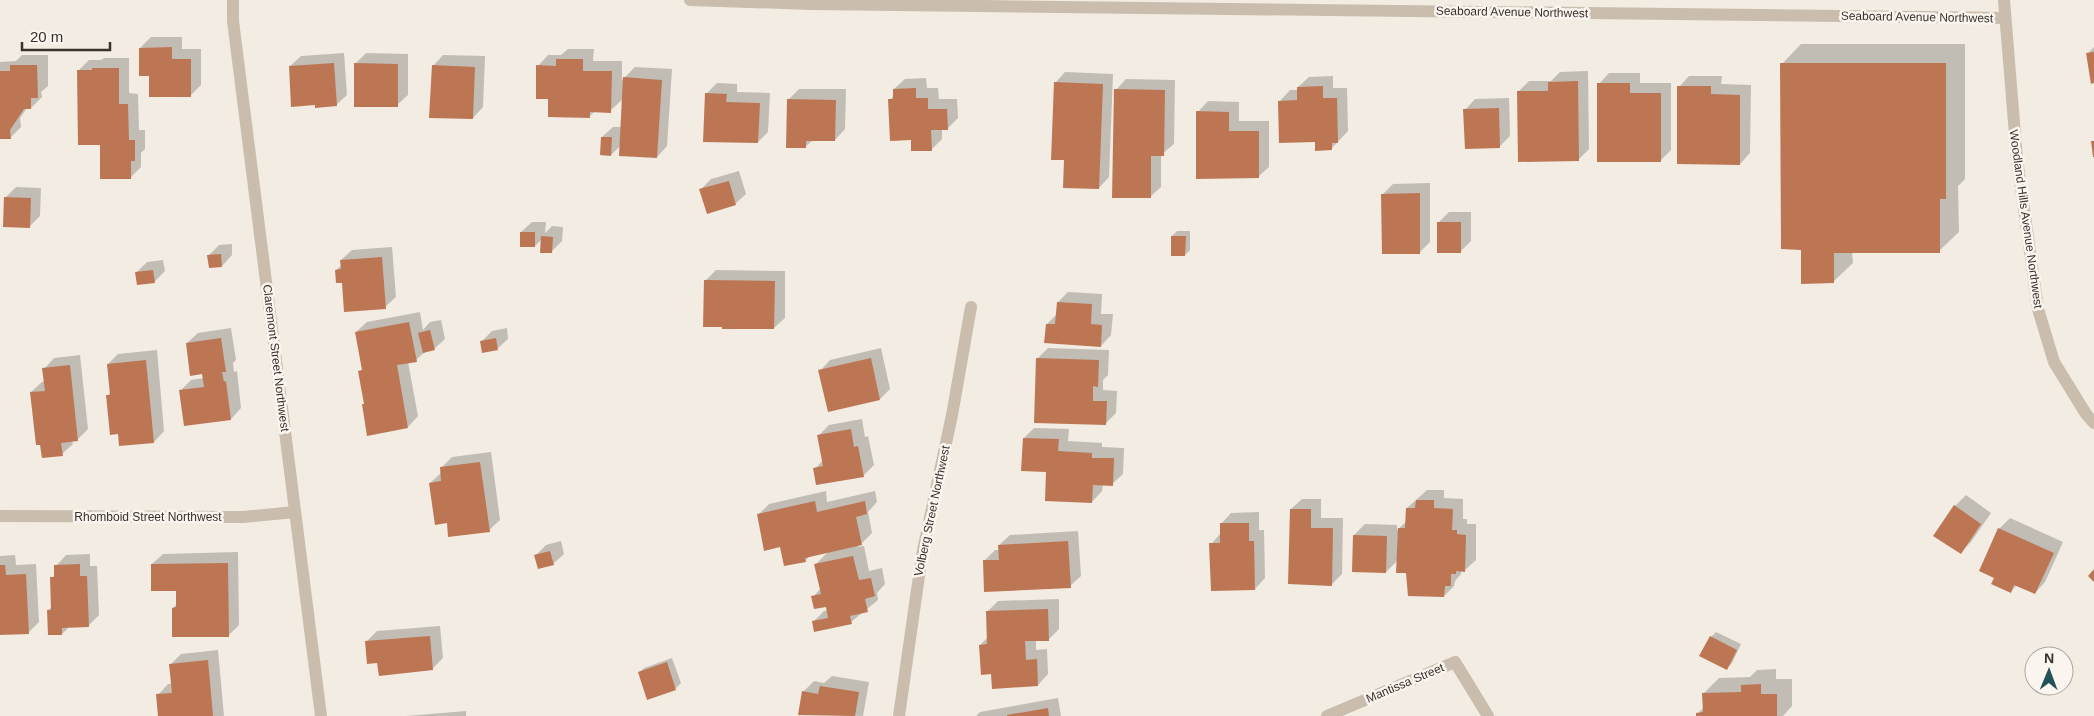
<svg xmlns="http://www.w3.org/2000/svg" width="2094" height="716" font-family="Helvetica,sans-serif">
<rect width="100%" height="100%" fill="#f2ece2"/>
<path fill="#0003" d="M151 37H182V49H201V85L191 95 151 75 140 48Z
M1801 44H1965V179L1958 186 1959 232 1939 251 1852 252 1853 263 1833 282 1782 64Z
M2094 47V82L2087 54Z
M568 49H594L593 61H622V80L635 67 672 69 667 146 657 157 621 145 611 155 602 137 613 127H622L623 99 610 111H595L589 117 550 98 538 66 548 55H561Z
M344 53 347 95 336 105 316 104 290 66 301 56Z
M366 53 408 54V95L397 105 355 64Z
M22 55H48V86L41 92 42 97 31 108H27L20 118 21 127 10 138 0 137V62L16 61Z
M443 55 485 56 483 107 473 118 433 66Z
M104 58H129V93L138 94 139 130H145V149L141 153V167L131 177 101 144 78 71 89 60H101Z
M1588 71 1589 149 1578 160 1518 92 1529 81H1551L1560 72Z
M1065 72 1113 74 1109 177 1099 188 1065 159 1055 83Z
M1609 73H1640V83H1671V150L1660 161 1599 84Z
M1333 76V88H1347L1348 131 1331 149 1316 141 1280 101 1290 90H1298V87L1309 77Z
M1689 76H1722L1721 84 1751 85 1750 153 1740 164 1679 87Z
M926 78 927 88H938L939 99H957L958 118 947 129H942V139L931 150 912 139 890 100 894 95V89L905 79Z
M1126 79 1175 80 1174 144 1161 155V187L1150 197 1116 90Z
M717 83 737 84V92L770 93 768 132 758 142 706 94Z
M799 89H846L845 129 835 140H813L805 147 789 99Z
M1509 98 1510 136 1500 146 1465 110 1475 99Z
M1208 101 1239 102V121H1269V167L1258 177 1198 112Z
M739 171 746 194 735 204 701 189 711 179Z
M1430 183V242L1420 252 1382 195 1393 184Z
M16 187 41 188 40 216 30 226 5 198Z
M1449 212H1471V241L1460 252 1438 223Z
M532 222H546L545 233 552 226 563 227 562 241 551 252 542 239 535 246 521 232Z
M1177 231H1190V250L1185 255 1172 236Z
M232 244V255L222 266 209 255 219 245Z
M392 247 396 297 385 307 343 282 336 270 342 265 341 260 352 250Z
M163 260 165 271 154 282 136 273 147 262Z
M716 270 785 271V318L774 328 705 281Z
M1068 292 1102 294 1101 314H1113L1111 335 1101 346 1047 324 1057 314 1058 302Z
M420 312 423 330 430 322 441 320 445 339 434 349 426 351 416 360 408 362 418 416 408 427 363 405 365 402 360 372 363 369 356 332 367 322Z
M231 328 236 360 233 363 234 372 237 371 241 408 231 419 180 391 191 380 204 378 203 373 187 343 198 333Z
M507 328 508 339 497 349 482 341 492 331Z
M881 348 890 389 880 399 820 371 830 360Z
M1048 348 1109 350 1108 375 1103 380V390L1117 391 1116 413 1105 424 1037 359Z
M157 350 164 431 154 442 119 433 107 396 111 392 108 364 118 354Z
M80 355 88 429 77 440 72 441 73 444 62 454 41 444 31 392 42 382 45 381 44 369 54 358Z
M862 419 865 437 868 436 874 465 863 476 815 469 823 460 819 435 829 425Z
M1034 428 1069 429 1068 441 1102 443V447L1124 448 1123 474 1112 484H1103L1102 491 1092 502 1024 438Z
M491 452 500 520 489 530 448 522 430 483 442 472 441 468 452 457Z
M1427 490H1444V498L1463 499V519H1467V524H1476V560L1465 570H1461V574L1455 581 1454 586 1444 596 1407 572 1398 560 1386 572 1354 535 1365 524 1397 525V530L1407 521V508Z
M826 491 827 502 875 491 877 502 868 512 872 533 858 547 864 546 869 571 882 568 885 584 877 593 878 600 851 622H813L824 611 828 610 827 605 813 597 821 588 816 564 829 551 811 555 805 561 781 546 758 515 769 504Z
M1966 495 1991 513 1971 542 1960 553 1955 506Z
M1302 499H1321V518H1343L1342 574 1332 584 1291 509Z
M1259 512V530H1264L1265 578 1255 589 1211 544 1221 533V524L1231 513Z
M2010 518 2063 542 2045 582 2035 593 2017 585 2011 591 1995 577 1981 571 1999 529Z
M1078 531 1081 576 1070 586 984 561 995 550H999V545L1010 535Z
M561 541 564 554 553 564 536 555 546 545Z
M238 552 239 625 229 635 173 608 177 604V590L152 564 163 554Z
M90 554V566H97L99 615 88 626 69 627 62 634 48 610 53 606 52 578 56 574V566L66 555Z
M15 555 16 565 36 564 39 622 29 632 0 634V556Z
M1059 599V629L1049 639 1036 640V650L1047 649 1048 674 1038 685 992 673 980 645 988 637V611L998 601Z
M440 626 443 658 432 669 366 642 377 631Z
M1716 632 1741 644 1732 663 1727 668 1711 637Z
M218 650 224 716H159L158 695 168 684H173L171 664 181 654Z
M672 658 681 683 676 688 648 698 639 673 644 668Z
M1776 669V679H1792V706L1783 716H1698V713L1704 707V693L1719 678 1750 677 1757 670Z
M832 676 869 682 863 716 800 714 803 692 814 681 824 683Z
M1058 698 1061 716H976L980 712Z
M466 711V716H406Z"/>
<path fill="#bd7654" d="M172 47V59H191V97H149V76H139V48Z
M2094 52V83L2091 84 2086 53Z
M556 59H583V71H612L611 113 590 112V118L548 117V99H536V65L556 66Z
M334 63 337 106 315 108V105L291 107 289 66Z
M354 63 398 64V107H354Z
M1780 63H1946V199H1940V253H1834V283L1801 284V250L1781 249Z
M10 65H37L38 98H31V109H24L10 130 11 139H0V71H10Z
M432 65 475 67 473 119 429 118Z
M92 68H119V104H128L129 140H135V161H131V179H100V145H78L77 70H92Z
M623 77 662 80 657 158 619 156Z
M1578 81 1579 161 1518 162 1517 91H1548V82Z
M1054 82 1103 84 1099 189 1063 188 1064 160H1051Z
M1597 83H1630V93H1661V162H1597Z
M1323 86V98H1337L1338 143H1332V150L1315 151V142L1279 143 1278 101 1297 100V87Z
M1677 86H1711V94L1740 95V165L1677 164Z
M916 88V98H928V109H947L948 130H931L932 151H911V140L890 141 888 99H893V89Z
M1114 89 1165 90 1164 156H1151V198H1112Z
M705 93 727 94 726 102 760 103 758 143 703 142Z
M787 99 836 100 835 141H806V148H786Z
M1499 108 1500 148 1465 149 1463 109Z
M1196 111 1229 112V131H1259V178L1196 179Z
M601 137H612L611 156 600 155Z
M2091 141H2094V157H2093Z
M729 181 736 205 707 214 699 189Z
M1420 193V254H1382L1381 194Z
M4 197 31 198 30 228 3 227Z
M1437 222H1461V253H1437Z
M520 232H535V247H520Z
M541 236 553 237 552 253H540Z
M1171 236H1186L1185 256H1171Z
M221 254 222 267 209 268 207 255Z
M382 257 386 309 344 312 342 283H336L335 270 341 269 340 260Z
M153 270 155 283 137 285 135 272Z
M704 280 775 281 774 329H722V327H703Z
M1057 302 1092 304 1091 324 1102 325 1101 347 1044 343 1046 324H1055Z
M409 322 417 362 397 365 408 428 367 436 362 404H364L358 371 362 370 355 332Z
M430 330 435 350 423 353 418 333Z
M221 338 226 372H222L224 382 226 381 231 420 184 426 179 390 204 387 202 374 190 376 186 343Z
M496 338 498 350 482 353 480 341Z
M871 358 880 400 828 412 818 370Z
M1036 358 1099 360 1098 387 1093 386V401H1107L1106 425 1034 423Z
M146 360 154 443 119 446 118 434 110 435 106 395H110L107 364Z
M70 365 78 441 61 443 63 456 42 458 40 445H36L30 392 45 391 42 368Z
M851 429 854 447 858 446 864 477 816 485 813 468 823 466 817 435Z
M1023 438 1059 439 1058 451 1092 453V458H1114L1113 486 1093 485 1092 503 1045 501 1046 472 1021 471Z
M480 462 490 532 448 537 447 523 435 525 429 483 441 481 440 467Z
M1416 500H1434V508L1453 509 1452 530H1457V534L1466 535 1465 572 1456 571V574H1451V586H1445L1444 597 1408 596 1406 573H1396L1398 528H1405L1406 508H1415Z
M815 501 817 512 865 501 867 514 856 517 862 545 805 558 806 562 784 566 780 547 764 551 757 514Z
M1954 505 1981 524 1961 554 1933 536Z
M1290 509H1311V528H1333L1332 586 1288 584Z
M1220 523H1249V541H1254L1255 590 1211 591 1209 543H1220Z
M1998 528 2054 553 2035 594 2014 585 2011 593 1991 584 1994 578 1979 571Z
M1353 535 1387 536 1386 573 1352 572Z
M1068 541 1071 588 984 592 983 560H999L998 545Z
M550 551 554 565 538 569 534 555Z
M853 556 859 580 871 578 875 596 865 599 868 612 850 616 852 624 814 632 812 621 828 618 826 607 814 609 811 596 821 594 814 564Z
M228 563 229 637H172V608L176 607V591H151V564Z
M80 564V576H87L89 627 62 628V635H48L47 610H51L50 577H54V565Z
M0 565H5L6 575 26 574 29 634 0 635Z
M2094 569V582L2088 576Z
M1048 609 1049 641H1025L1026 660 1037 659 1038 686 992 689 991 674 981 675 979 645 987 644 986 611Z
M430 636 433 670 379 676 377 663 367 664 365 641Z
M1710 636 1737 650 1727 670 1699 656Z
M208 660 213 716H158L156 694 172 693 169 664Z
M667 662 676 690 647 700 638 672Z
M1761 684V694H1777V716H1696V713L1703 712 1702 693 1741 692V685Z
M820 686 859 692 855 716 798 715 802 691 818 694Z
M1048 708 1049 716H1007V715Z"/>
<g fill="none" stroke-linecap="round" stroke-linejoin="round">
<path stroke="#cabdae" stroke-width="12" d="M233 0V21L321 716
M690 0 812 4 2005 18
M2004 0 2017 159 2038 309 2054 362 2086 414 2094 423
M0 516 243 517 295 512
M899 716 922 555 952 415 971 307
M1327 716 1455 662 1488 716"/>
</g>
<g text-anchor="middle" stroke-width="5" stroke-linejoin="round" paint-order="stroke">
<g font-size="12" fill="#39312c" stroke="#faf5ee">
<text transform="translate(1512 12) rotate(1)" y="4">Seaboard Avenue Northwest</text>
<text transform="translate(1917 17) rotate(1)" y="4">Seaboard Avenue Northwest</text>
<text transform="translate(2026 219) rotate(82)" y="4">Woodland Hills Avenue Northwest</text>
<text transform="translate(276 358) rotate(83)" y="4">Claremont Street Northwest</text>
<text transform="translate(932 511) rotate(-78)" y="4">Volberg Street Northwest</text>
<text x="148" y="521">Rhomboid Street Northwest</text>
<text transform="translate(1405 683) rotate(-23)" y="4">Mantissa Street</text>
</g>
</g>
<g transform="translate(2049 671) rotate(1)"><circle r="24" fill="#faf5ee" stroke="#ada7a0"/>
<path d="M0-4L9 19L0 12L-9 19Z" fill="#245058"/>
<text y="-8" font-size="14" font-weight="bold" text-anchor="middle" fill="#39312c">N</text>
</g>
<path d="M22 42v8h88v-8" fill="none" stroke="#39312c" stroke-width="2.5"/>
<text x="30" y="42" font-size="15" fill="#39312c" stroke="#faf5ee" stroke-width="4" paint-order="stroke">20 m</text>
</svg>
